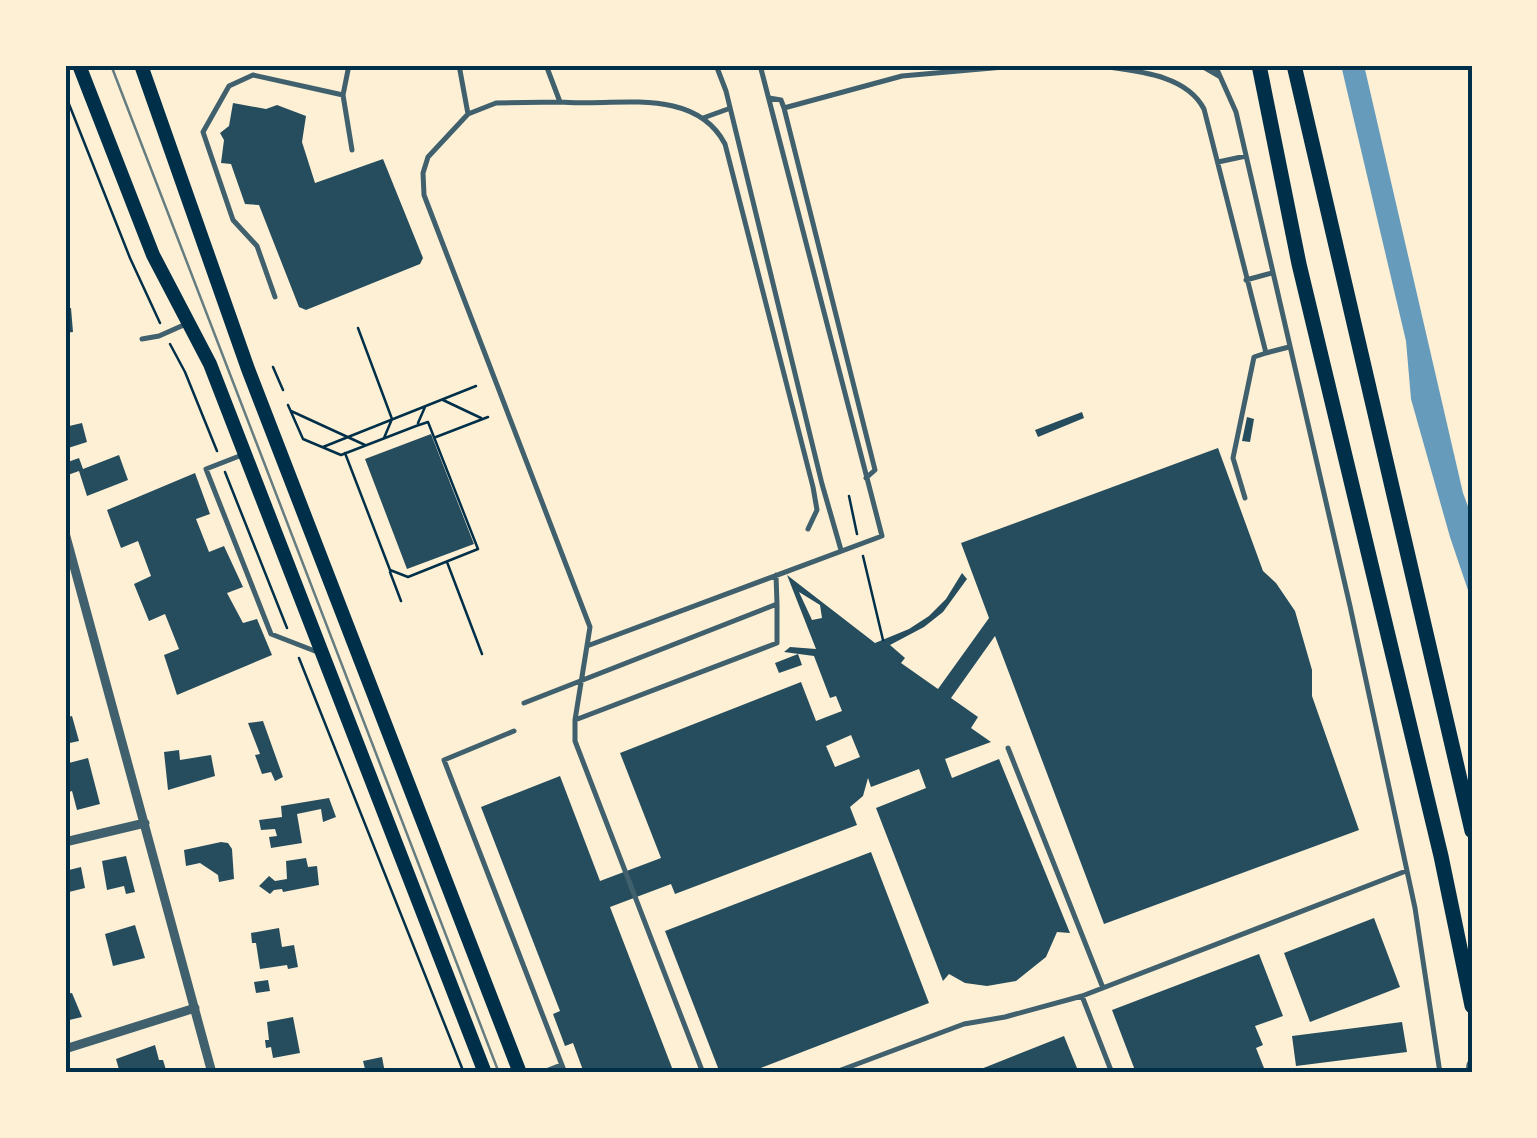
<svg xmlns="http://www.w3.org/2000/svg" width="1537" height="1138" font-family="'PT Sans Narrow',sans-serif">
<rect width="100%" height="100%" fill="#fdf0d5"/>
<path fill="#669bbc" d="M1341 65H1364L1463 493 1472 517V602L1450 537 1411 399 1406 341Z"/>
<path fill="#264d5e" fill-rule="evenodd" d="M233 103 266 109 277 105 306 116 302 142 315 183 383 159 423 258 420 264 306 310 299 307 259 205 245 204 231 164 221 163 224 140 220 133 229 126Z
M65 308H71L73 332 65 333Z
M1082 412 1084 418 1038 437 1035 430Z
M1247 417 1254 419 1250 442 1242 441Z
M82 423 87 442 65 449V427Z
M431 434 474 544 407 569 365 459Z
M1218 448 1263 571 1276 583 1295 611 1312 670V696L1359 830 1104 924 995 636 951 698 978 717 971 728 991 742 945 759 952 778 999 759 1070 933 1057 932 1046 957 1016 981 987 986 965 983 949 974 943 981 876 808 926 788 919 769 871 787 868 778 863 796 850 807 857 825 675 894 671 884 610 907 674 1073H584L573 1043 565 1046 553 1014 560 1011 481 807 560 776 600 881 661 858 620 753 801 682 816 721 842 711 836 696 830 698 814 656 784 652 790 647 816 649 787 575 875 643 909 629 929 616 946 599 962 573 967 579 943 612 924 627 890 645 905 658 901 663 938 689 989 618 961 543ZM799 592 820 605 822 618 812 620ZM851 735 860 757 835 767 826 746Z
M119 455 128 480 87 496 79 471 65 476V463L79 458 83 469Z
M195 473 210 514 196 519 209 552 224 546 243 587 227 593 243 623 257 619 272 655 177 695 164 655 179 649 165 614 149 621 134 584 151 576 138 541 121 548 107 510Z
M798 654 802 665 779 673 775 663Z
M72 716 79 741 65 744V718Z
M263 721 283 777 275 781 271 772 262 774 255 755 260 754 248 723Z
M179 750 180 760 211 755 215 776 168 790 164 752Z
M88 758 100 804 77 810 72 791 66 793 65 764Z
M329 798 336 817 323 822 321 809 297 814 302 843 271 848 269 837 277 836 275 829 261 830 259 820 282 817 281 806Z
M221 842 228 843 232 849 234 879 219 882 218 875 200 863 186 866 184 850Z
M871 852 929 1003 748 1073H720L665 931Z
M126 856 135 892 126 894 124 886 107 890 102 861Z
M306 858 308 867 317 866 319 885 283 892 282 889 274 890 270 894 259 886 269 876 275 881 287 879 286 861Z
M81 867 85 888 65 893V871Z
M1374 918 1400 987 1310 1022 1284 953Z
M135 925 145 958 113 966 105 934Z
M279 928 282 947 294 945 298 967 288 969 287 965 260 969 256 943H252L251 933Z
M1259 954 1283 1016 1255 1026 1263 1045 1256 1048 1266 1073H1136L1112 1010Z
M268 980 270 991 256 993 254 982Z
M72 993 82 1017 65 1021V994Z
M293 1017 300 1053 273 1058 271 1047 266 1048 265 1040H269L267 1022Z
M1402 1022 1407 1052 1296 1066 1292 1036Z
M1064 1036 1079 1073H971Z
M155 1045 159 1060H163L167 1073H120L116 1059Z
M382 1057 385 1073H366L363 1061Z"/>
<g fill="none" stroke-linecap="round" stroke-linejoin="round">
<path stroke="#003049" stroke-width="2.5" d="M65 94 130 258 160 323
M358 328 392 419 384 438
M170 344 185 372 217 451
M273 367 283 390
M443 400 481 418
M288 405 303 439 341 455 416 426 428 422 478 549 408 577 390 570 345 453
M291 411 365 445
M418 423 425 407
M436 437 488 417
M323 447 476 386
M225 472 287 628
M849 496 857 534
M863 556 883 640
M447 562 482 654
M390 572 401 601
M299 658 464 1073"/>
<path stroke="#3f606c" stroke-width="5" d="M349 65 343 95 352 150
M459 65 468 114
M546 65 560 102C613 107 694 85 725 144L813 487 817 510 808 529
M716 65 726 91 822 484 841 550
M1094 65C1130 71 1185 72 1204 109L1266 353 1254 357 1233 458 1245 498
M1200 65 1219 76
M1215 65 1236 112 1350 606 1415 908 1440 1073
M769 98 781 100 784 108 875 470 866 478
M560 102 496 103 468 114 428 157 423 173 424 195 590 627 575 720V741L703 1073
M784 108 902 76 1027 65
M703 118 728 109
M1218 162 1246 156
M1246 280 1272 273
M275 297 257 246 233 220 203 132 229 86 253 75 343 95
M142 339 159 336 186 324
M1266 353 1289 347
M242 455 206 469 271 634 320 653
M587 646 882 536 760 65
M524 703 777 604 776 575
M575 720 777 643V604
M514 731 444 760 565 1073
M1008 748 1103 988
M1082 996 1112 1073
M541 1073 561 1065
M833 1073 964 1024 1005 1017 1082 996 1406 871"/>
<path stroke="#3f606c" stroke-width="9" d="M65 533 212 1073
M65 842 145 823
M65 1049 195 1008"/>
<path stroke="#3f606c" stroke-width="11" d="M1471 1073 1472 1065"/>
<path stroke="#003049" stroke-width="14" d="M79 65 153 255 210 364 485 1073
M141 65 248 369 520 1073"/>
<path stroke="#003049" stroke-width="15" d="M1259 65 1299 264 1441 856 1472 1006
M1294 65 1472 831"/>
<path stroke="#657d81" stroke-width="2.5" d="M111 65 499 1073"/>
</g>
<rect width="1537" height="1138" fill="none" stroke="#fdf0d5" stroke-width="135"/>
<rect x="68" y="68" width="1402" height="1002" fill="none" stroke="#003049" stroke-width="4"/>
</svg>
